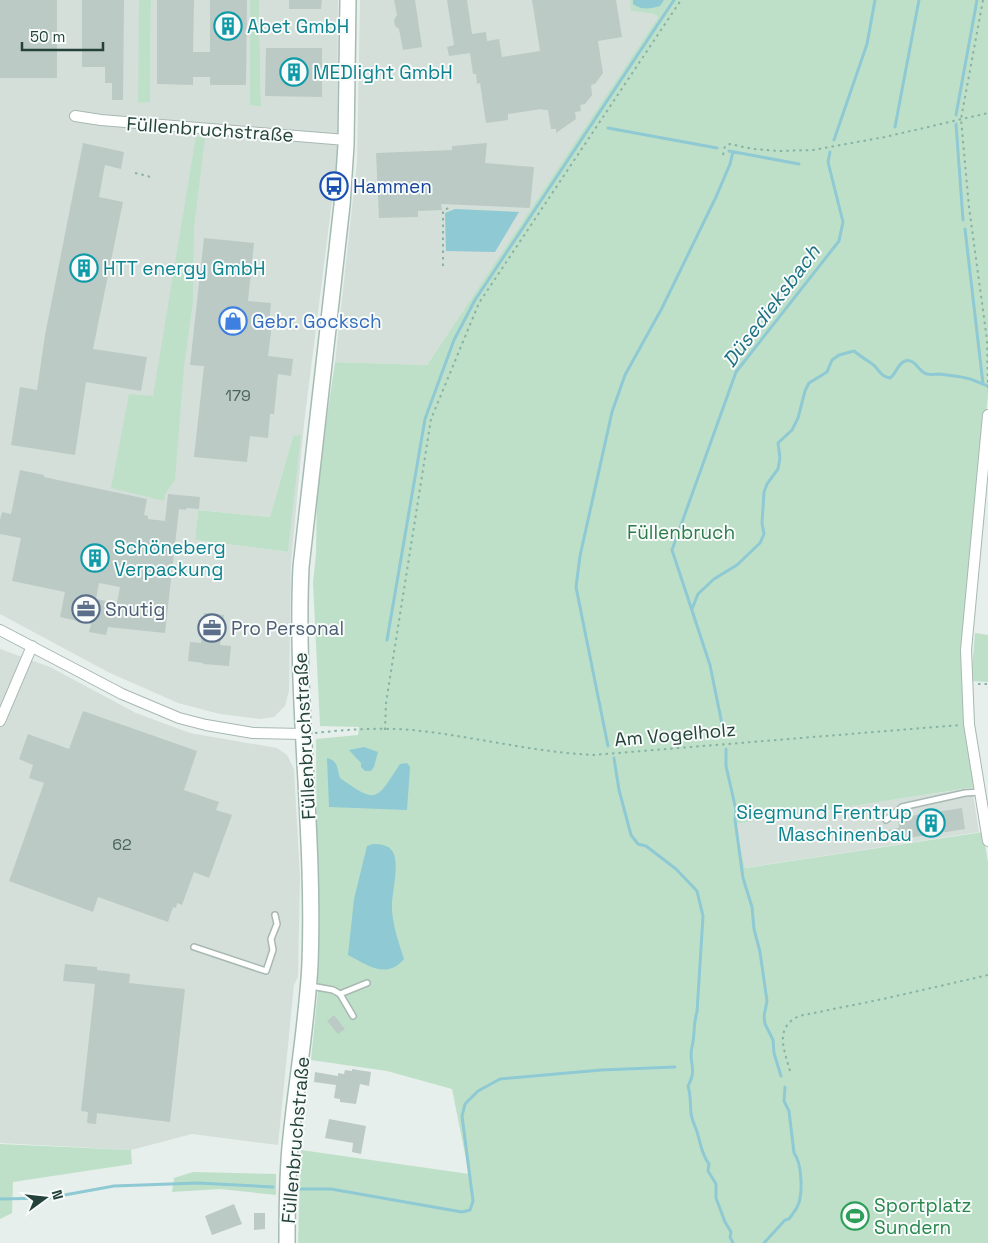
<svg xmlns="http://www.w3.org/2000/svg" width="988" height="1243" font-family="'Space Grotesk',sans-serif">
<rect width="100%" height="100%" fill="#e6efeb"/>
<path fill="#d4dfda" fill-rule="evenodd" d="M0 0H139V103L150 101 151 0H250V105L261 107 259 0H338L337 161 304 424 291 563 289 691 285 706 274 717 259 719 220 714 178 703 108 672 0 614ZM293 436 288 552 195 540 198 510 270 517Z
M360 0H630L632 11 654 14 658 17 427 365 335 362 357 162Z
M0 649 50 667 136 713 190 733 277 748 287 755 294 769 300 877 298 977 294 985 278 1145 192 1134 131 1150 0 1143Z
M972 788 979 832 744 868 735 823Z"/>
<path fill="#bfe0c8" d="M139 0H151L150 102 138 103Z
M250 0H259L261 107 250 105Z
M630 0H988V395L962 651 976 787 735 824 745 868 983 832 988 863V1243H298L301 1150 469 1174 452 1089 387 1071 311 1060 318 990 316 739 358 735 359 727 320 726 313 583 316 554 317 487 335 362 427 365 658 17 654 14 631 11Z
M196 136 205 138 194 228 193 301 184 367 175 480 165 494 164 501 111 488 129 394 153 396Z
M301 435 288 552 195 540 198 510 270 517 293 436Z
M975 633 988 635V682L971 681Z
M0 1144 131 1150 132 1164 13 1182 12 1213 0 1219Z
M193 1172 276 1174V1195L220 1189 172 1192 174 1178Z"/>
<path fill="#8ec9d4" d="M633 0H664L660 6C650 9 641 10 633 4Z
M455 209 519 212 495 252 446 251 445 213Z
M364 747 378 752 374 767 371 771H365L361 767V763L349 750Z
M327 758C338 760 337 769 340 778 378 805 376 800 400 764L407 763 410 767 407 810 329 807Z
M373 844C381 844 389 845 393 852 400 866 391 894 392 910 393 927 399 943 404 959 386 980 368 965 348 955L354 899 367 846Z"/>
<g fill="none" stroke-linecap="round" stroke-linejoin="round">
<path stroke="#8ec9d4" stroke-width="3" d="M956 115 977 0
M956 124 963 220
M895 127 919 0
M608 128 717 148
M834 140 867 44 875 0
M729 151 799 164
M965 229 983 384
M692 609 698 594 714 579 737 565 760 543 764 534 762 523 764 492 767 484 778 469 780 458 778 443 792 430 798 418 805 391 809 383 827 372 832 360 839 355 854 351C860 356 865 359 871 363 879 368 879 376 890 378 897 373 897 364 905 361 916 358 918 372 927 374 931 375 935 374 939 374 947 375 957 376 966 378 973 379 981 384 988 386
M387 640 425 419 454 340 475 300 674 0
M724 734 710 665 672 550 736 372 839 241 843 222 828 162 830 152
M608 746 576 587 580 556 612 412 625 375 662 308 716 197 730 164 733 152
M726 749V766L736 810 735 820 743 878 752 907 754 929 760 952 767 1001 764 1016 765 1024 773 1040 774 1053 781 1076
M614 758 619 790 631 835 638 844 646 846 676 869 697 891 703 916 697 1012C693 1024 695 1036 692 1047 688 1064 698 1067 688 1086 691 1095 690 1104 691 1113 692 1122 696 1127 698 1135 701 1146 702 1155 709 1164L708 1171 716 1184V1198L725 1222 731 1232 730 1237 733 1243
M299 1189H331L462 1212 470 1210 473 1201 462 1116 465 1104 478 1091 500 1079 601 1070 675 1067
M0 1199 48 1198 114 1186 198 1183 273 1187
M764 1243 785 1220 789 1219C792 1214 796 1211 798 1205 803 1194 802 1163 794 1153L789 1111 784 1101 785 1087"/>
</g>
<path fill="#bbcac4" fill-rule="evenodd" d="M0 0H57V78H0Z
M82 0H124L123 100H112V83H105V67H82Z
M157 0H194L193 52H210V0H247L246 85H210V77H193V85L157 84Z
M289 0H322L321 9H289Z
M394 0H415L422 47 403 50 399 29 395 26 394 20 397 15Z
M447 0H467L472 34 486 32 487 41 499 39 502 57 540 51 532 0H616L622 37 598 41 603 73 595 84 591 85 592 95 585 104 580 105 581 111 575 112 576 119 556 133V129H551L548 110H543L542 109 508 114V120L486 123 480 83 477 84 476 74H473L470 53 449 56 447 47 454 45Z
M266 48H322V97L265 96Z
M83 143 124 152 121 169 105 165 99 197 123 202 93 349 147 357 141 391 86 382 75 455 11 445 20 387 37 390 45 335Z
M487 143 485 163 534 167 530 208 441 204 442 210 418 211V217L379 218 376 153 452 150V146Z
M204 238 254 243 248 301 271 303 269 324H272L268 356 293 359 291 376 278 374 274 414H270L268 438 250 436 247 462 194 457 204 366 190 365Z
M20 470 44 475V477L147 499 144 515 148 516V519L165 521 168 494 200 497 199 509 186 508V510L179 509 165 633 108 627 106 635 89 632 91 624 60 617 65 592 12 581 21 538 0 534V520L2 512 11 514ZM99 583 120 587 117 603 96 599Z
M204 613 224 615 220 645 231 646 229 666 203 664V663L188 661 190 642 201 643Z
M83 711 197 751 184 790 219 802 216 810 232 815 209 878 194 872 182 905 177 903 176 908 173 907 168 922 98 897 93 912 9 881 44 783 29 778 33 765 19 759 28 734 69 749Z
M962 808 965 829 889 841 888 830 899 828 898 818Z
M65 964 97 967V970L130 974 129 983 185 989 170 1122 97 1113 96 1124 87 1123 88 1112 81 1111 95 984 63 981Z
M334 1015 345 1029 338 1034 327 1021Z
M352 1069 371 1072 369 1086 360 1084 356 1104 340 1102V1099L334 1098 336 1085 314 1082 315 1072 338 1076V1073L344 1074 345 1070 352 1071Z
M329 1119 366 1126 361 1154 352 1152 353 1143 325 1138Z
M234 1204 242 1224 212 1235 205 1216Z
M254 1213H265V1229L254 1230Z"/>
<g fill="none" stroke-linecap="round" stroke-linejoin="round">
<g stroke="#a8b8b2" stroke-width="8">
<path id="lane" d="M886 820 902 807 965 793 980 792
M194 947 266 971 273 950 271 939 277 924 275 915
M311 986 333 990 340 994 367 983
M340 994 353 1016"/>
</g>
<g stroke="#a8b8b2" stroke-width="12">
<path id="street" d="M75 116 101 120 346 140
M988 415 966 650 969 724 988 841
M0 630 122 694 179 718 206 725 253 733 303 734
M0 721 32 646"/>
</g>
<g stroke="#a4bbb3" stroke-width="18">
<path id="secondary" d="M287 1243C287 1208 287 1172 291 1137 297 1079 307 1022 310 964 315 831 295 699 301 567L342 205 346 145 348 0"/>
</g>
<path stroke="#86b3a5" stroke-width="2" stroke-dasharray="2.5 4" stroke-linecap="butt" d="M983 0 961 119 969 207 987 340 988 388
M723 155 725 146 730 144 753 149 778 151 813 150 885 137 988 113
M135 173 148 176 152 179
M443 266V211L450 207
M978 684H988
M385 730 386 703 431 419 479 303 681 0
M315 733C350 729 387 727 422 731 480 738 535 752 593 755L960 725
M790 1071C784 1049 774 1028 799 1016L883 999 988 975"/>
<use href="#lane" stroke="#fff" stroke-width="5"/>
<use href="#street" stroke="#fff" stroke-width="10"/>
<use href="#secondary" stroke="#fff" stroke-width="15"/>
</g>
<defs>
<g id="building-ring" transform="scale(1.4375)"><circle r="9.5" fill="#f7fbf9" stroke="#0f9aa8" stroke-width="1.5"/><path d="M-4-6H4V6H1V3H-1V6H-4ZM-2.5-4.3h1.7v1.8h-1.7ZM.8-4.3h1.7v1.8H.8ZM-2.5-1h1.7V.8h-1.7ZM.8-1h1.7V.8H.8Z" fill="#0f9aa8"/></g>
<g id="bus-ring" transform="scale(1.4375)"><circle r="9.5" fill="#f7fbf9" stroke="#1a4fb4" stroke-width="1.5"/><path d="M-5-6H5V4H4V6H2V4H-2V6H-4V4H-5ZM-3.5-4V0h7V-4ZM-3.5 1.2v1.5H-2V1.2ZM2 1.2v1.5H3.5V1.2Z" fill="#1a4fb4"/></g>
<g id="shop-ring" transform="scale(1.4375)"><circle r="9.5" fill="#f7fbf9" stroke="#3f7fe0" stroke-width="1.5"/><path d="M-5-2.5h2.3a2.7 3.5 0 0 1 5.4 0H5L5.5 6h-11ZM-1.5-2.5h3a1.5 2.3 0 0 0-3 0Z" fill="#3f7fe0"/></g>
<g id="office-ring" transform="scale(1.4375)"><circle r="9.5" fill="#f7fbf9" stroke="#5c6f8a" stroke-width="1.5"/><path d="M-6-3h4V-5.5h4V-3h4V5H-6ZM-1-4.5V-3h2v-1.5ZM-6 0V1H6V0Z" fill="#5c6f8a"/></g>
<g id="stadium-ring" transform="scale(1.4375)"><circle r="9.5" fill="#f7fbf9" stroke="#2e9e5b" stroke-width="1.5"/><path d="M0-5a6.5 5 0 1 0 0 10a6.5 5 0 1 0 0-10ZM-3.5-1.8h7v3.6h-7Z" fill="#2e9e5b"/></g>
</defs>
<g fill-rule="evenodd">
<use href="#building-ring" x="228" y="26"/>
<use href="#building-ring" x="294" y="72"/>
<use href="#bus-ring" x="334" y="186"/>
<use href="#building-ring" x="84" y="268"/>
<use href="#shop-ring" x="233" y="321"/>
<use href="#building-ring" x="95" y="558"/>
<use href="#office-ring" x="86" y="609"/>
<use href="#office-ring" x="212" y="628"/>
<use href="#building-ring" x="931" y="823"/>
<use href="#stadium-ring" x="855" y="1216"/>
</g>
<g text-anchor="middle" stroke-width="4" stroke-linejoin="round" paint-order="stroke">
<g font-size="16" fill="#4a645c">
<text x="238" y="401">179</text>
<text x="122" y="850">62</text>
</g>
<g font-size="19" fill="#0d838f" stroke="#f7fbf9" text-anchor="start">
<text x="247" y="33">Abet GmbH</text>
<text x="313" y="79">MEDlight GmbH</text>
<text x="103" y="275">HTT energy GmbH</text>
<text x="114" y="554">Schöneberg<tspan x="114" dy="22">Verpackung</tspan></text>
<text x="912" y="819" text-anchor="end">Siegmund Frentrup<tspan x="912" dy="22">Maschinenbau</tspan></text>
</g>
<g font-size="19" fill="#24423a" stroke="#f7fbf9">
<text transform="translate(210 129) rotate(4)" y="7">Füllenbruchstraße</text>
<text transform="translate(675 734) rotate(-5)" y="7">Am Vogelholz</text>
<text transform="translate(304 736) rotate(-93)" y="7">Füllenbruchstraße</text>
<text transform="translate(295 1140) rotate(-85)" y="7">Füllenbruchstraße</text>
</g>
<g font-size="19" fill="#164399" stroke="#f7fbf9" text-anchor="start">
<text x="353" y="193">Hammen</text>
</g>
<g font-size="19" fill="#366cbe" stroke="#f7fbf9" text-anchor="start">
<text x="252" y="328">Gebr. Gocksch</text>
</g>
<g font-size="19" fill="#2d7a4b" stroke="#f7fbf9">
<text x="681" y="539">Füllenbruch</text>
</g>
<g font-size="19" fill="#4e5e75" stroke="#f7fbf9" text-anchor="start">
<text x="105" y="616">Snutig</text>
<text x="231" y="635">Pro Personal</text>
</g>
<g font-size="19" fill="#27864d" stroke="#f7fbf9" text-anchor="start">
<text x="874" y="1212">Sportplatz<tspan x="874" dy="22">Sundern</tspan></text>
</g>
<g font-size="20" font-style="italic" fill="#1c6f80" stroke="#f7fbf9">
<text transform="translate(771 306) rotate(-53)" y="7">Düsedieksbach</text>
</g>
</g>
<g transform="translate(45 1198) rotate(75)" stroke="#f7fbf9" stroke-width="4" paint-order="stroke">
<path d="M0-4L9 19L0 12L-9 19Z" fill="#24423a"/>
<text y="-8" font-size="14" font-weight="bold" text-anchor="middle" fill="#24423a">N</text>
</g>
<path d="M22 42v8h81v-8" fill="none" stroke="#24423a" stroke-width="2.5"/>
<text x="30" y="42" font-size="15" fill="#24423a" stroke="#f7fbf9" stroke-width="4" paint-order="stroke">50 m</text>
</svg>
